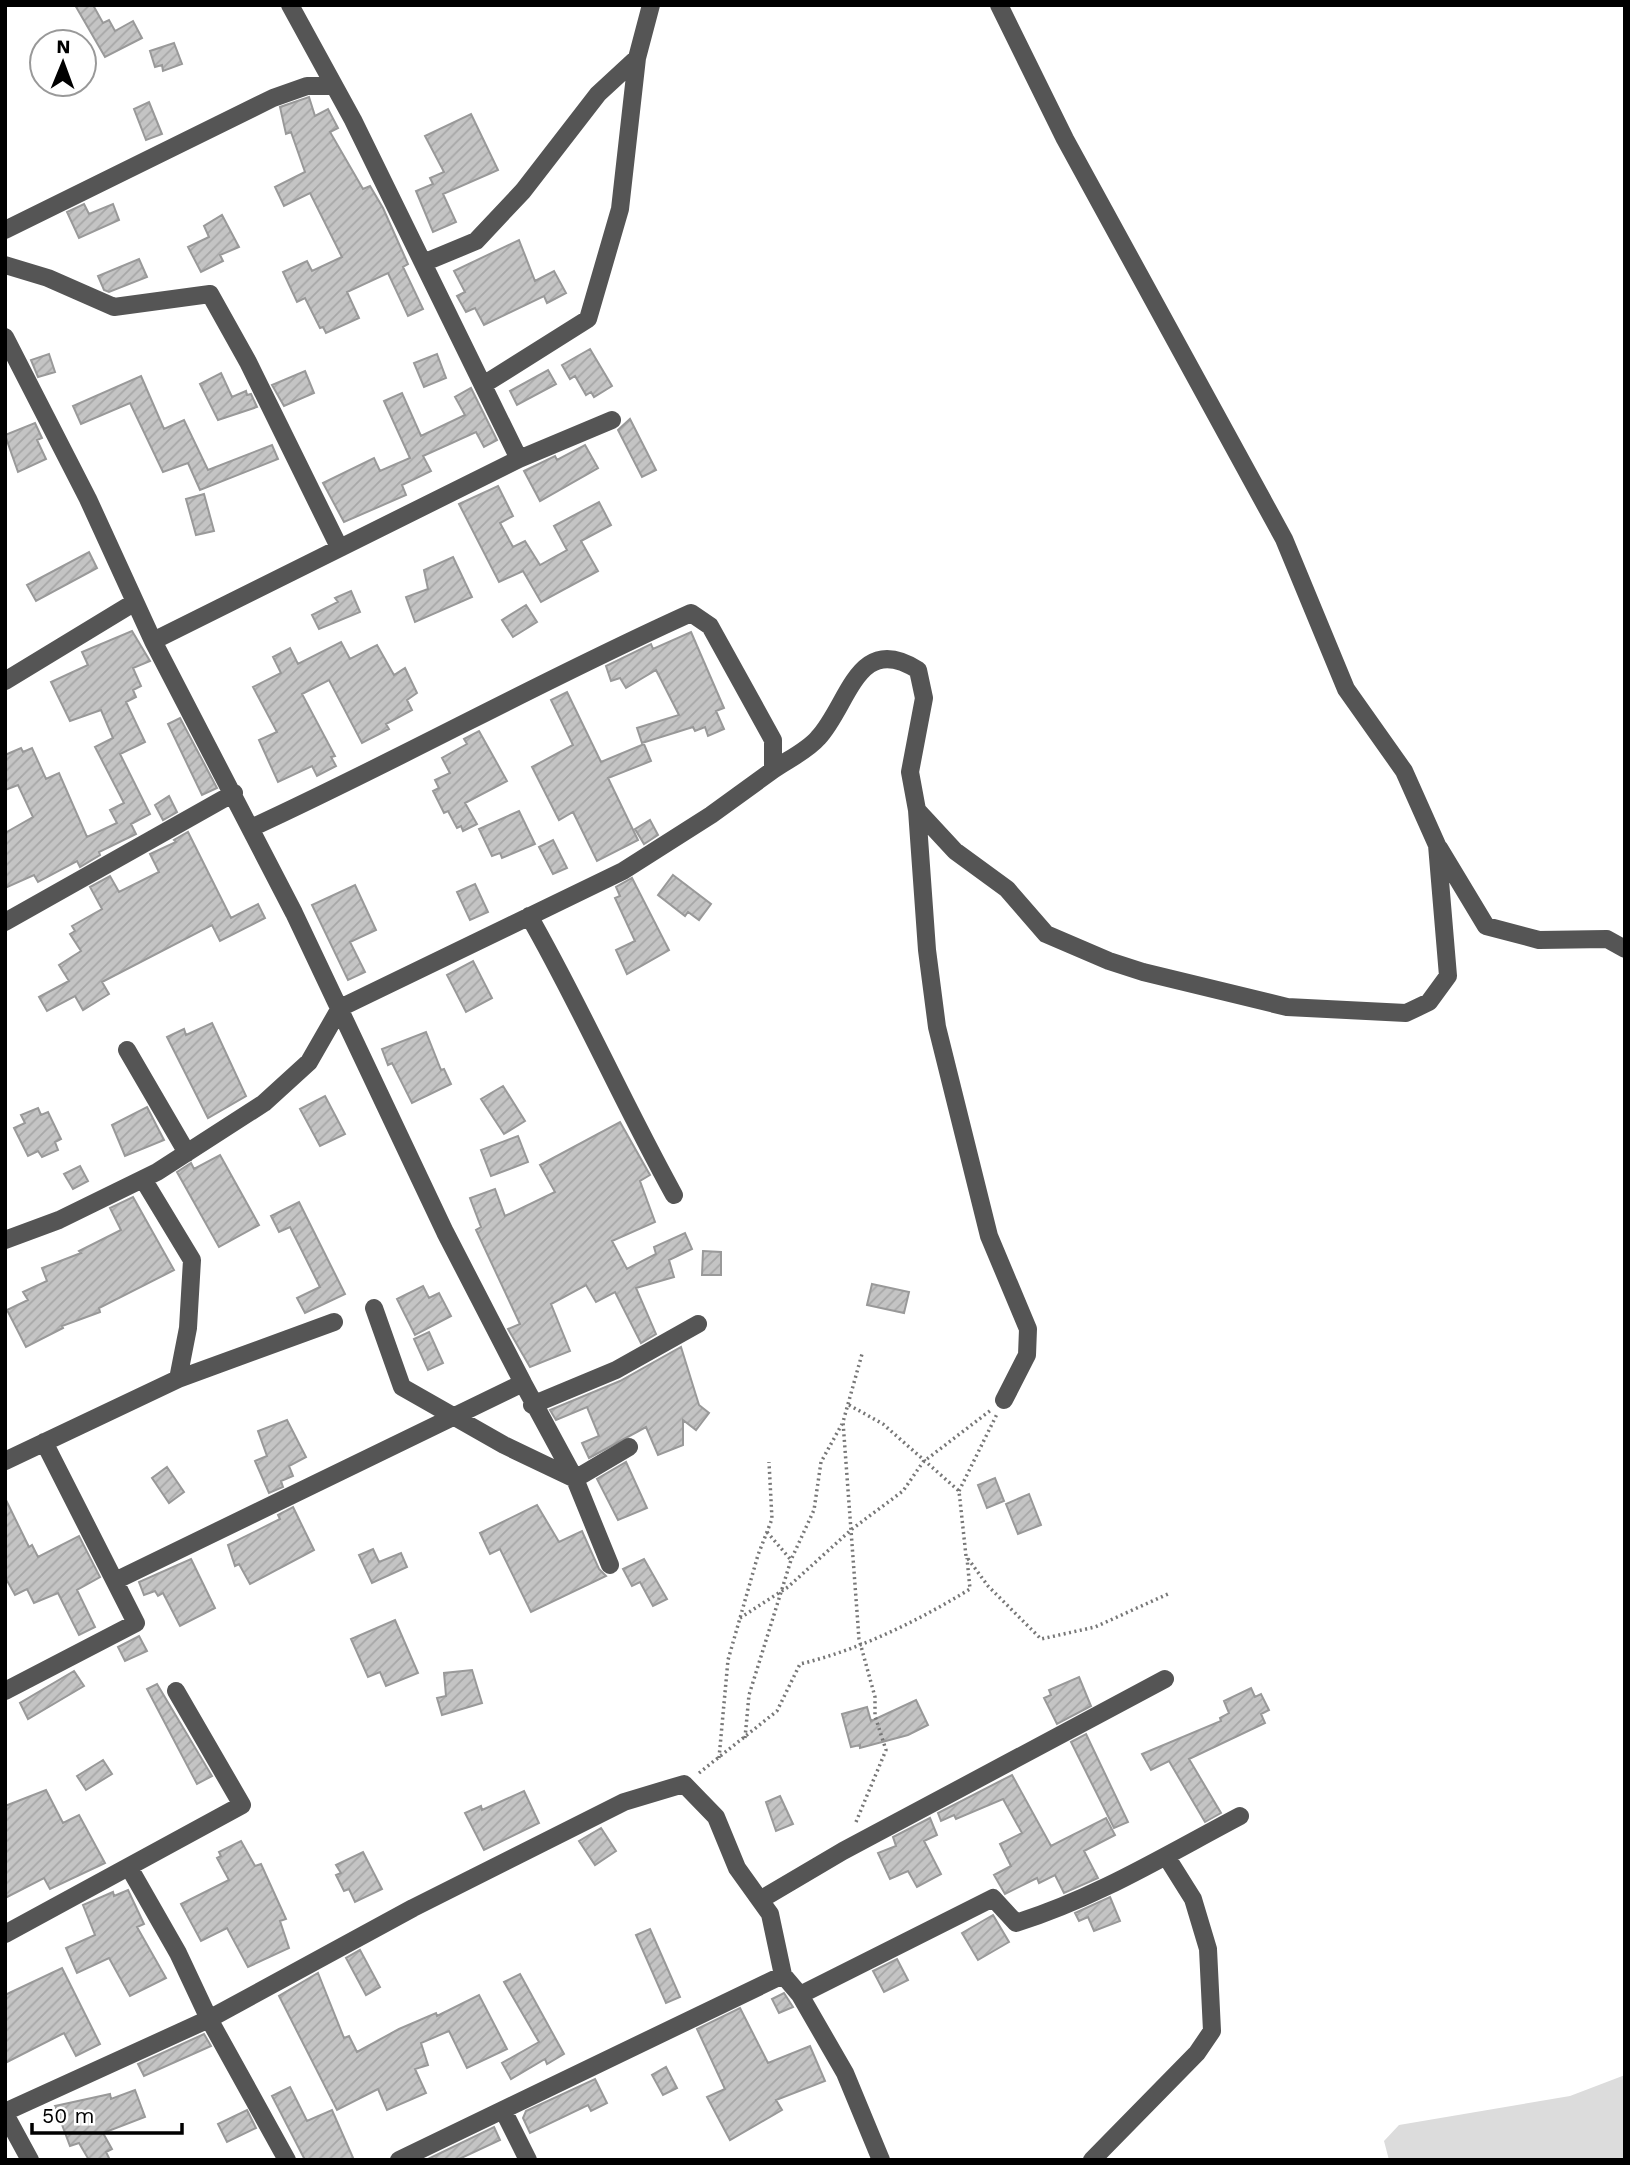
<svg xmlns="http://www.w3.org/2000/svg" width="1630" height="2165" font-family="'Work Sans',sans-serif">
<defs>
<pattern id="building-hatch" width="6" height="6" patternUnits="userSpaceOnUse" patternTransform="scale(1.75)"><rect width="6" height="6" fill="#c4c4c4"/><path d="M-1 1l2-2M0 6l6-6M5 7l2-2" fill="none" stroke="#a7a7a7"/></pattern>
</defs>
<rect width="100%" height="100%" fill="#fff"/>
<path fill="#dcdcdc" d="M1625 2075V2160H1389L1384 2141 1399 2125 1570 2096Z"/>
<path fill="url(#building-hatch)" stroke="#999" stroke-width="2" d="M75 5H93L103 23 109 20 115 31 133 21 142 38 105 57Z
M174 43 182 64 163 71 162 65 155 67 150 51Z
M309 97 315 116 328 109 338 128 330 132 363 189 370 186 383 208 408 264 403 267 423 309 408 316 388 273 347 292 359 318 326 333 323 327 320 328 305 298 297 302 283 272 307 261 312 271 342 257 310 193 284 206 275 187 305 172 291 132 286 134 280 107Z
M149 102 162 134 146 140 134 109Z
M471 114 498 170 443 194 456 222 433 232 416 191 433 184 430 178 444 172 425 136Z
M84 204 89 214 113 204 119 220 79 238 67 212Z
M222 215 239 247 220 255 223 261 201 272 188 247 209 237 204 226Z
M519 240 535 281 554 271 566 293 547 303 544 296 484 325 475 308 466 312 457 296 465 292 454 271Z
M139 259 147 277 109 292 104 290 98 276Z
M590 349 612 386 594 397 591 392 586 395 575 376 570 379 562 365Z
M49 354 55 372 38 377 31 360Z
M437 354 446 378 424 387 414 363Z
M548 370 556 384 517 405 510 391Z
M305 371 314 393 284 406 272 385Z
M221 373 232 397 246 391 247 395 251 394 257 407 218 420 200 384Z
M141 376 164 429 184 420 208 470 272 445 278 459 200 490 188 463 163 472 130 403 81 424 73 406Z
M471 388 497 440 484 447 476 432 423 456 431 471 402 485 406 495 344 522 323 483 374 458 380 471 410 458 384 401 402 393 421 436 465 415 455 397Z
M630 419 656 470 642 477 618 430Z
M35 423 42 438 37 440 46 459 18 472 5 435Z
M585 445 598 468 540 501 524 471 555 456 557 460Z
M498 486 513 516 500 523 513 547 525 541 540 565 567 550 554 526 599 502 611 525 581 541 598 571 541 602 523 571 499 582 459 504Z
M204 494 214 531 196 535 186 499Z
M89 552 97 568 36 601 27 585Z
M453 557 472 597 415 622 406 597 428 589 424 570Z
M351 591 360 612 319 629 312 615 338 602 335 598Z
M526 605 537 622 513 637 502 620Z
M132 631 150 661 133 668 141 686 133 690 136 697 126 702 145 742 120 754 150 814 131 824 136 834 99 852 100 855 80 867 77 861 38 882 34 875 5 888V833L33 817 18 785 5 790V755L21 748 23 752 32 748 46 779 59 773 87 837 117 823 110 810 124 803 95 747 113 738 101 710 70 721 51 682 88 665 82 652Z
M691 632 724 708 716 711 724 729 708 736 705 727 695 731 693 727 642 743 637 728 679 715 656 670 626 688 620 678 611 681 606 666 651 644 653 649Z
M341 642 350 659 377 645 394 675 405 668 417 693 407 700 412 710 386 724 389 729 362 743 329 680 302 694 335 756 331 757 336 766 317 776 312 766 278 782 259 740 277 732 253 687 281 673 273 657 290 648 298 664Z
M567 692 601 762 644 744 651 761 608 778 638 840 597 861 573 812 559 820 532 767 573 745 551 700Z
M180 718 217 788 202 795 168 724Z
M479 731 507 781 465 803 477 824 463 831 461 826 457 828 448 811 444 813 433 791 439 788 435 780 450 773 442 758 467 744 464 739Z
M169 796 177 812 163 820 155 805Z
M519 811 535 844 502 858 500 853 492 856 479 829Z
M650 820 658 835 644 844 635 829Z
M188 832 231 918 258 904 265 918 220 941 212 925 102 982 109 994 83 1010 75 996 47 1011 39 997 69 981 59 965 81 951 70 934 75 931 72 926 102 909 90 887 110 876 119 892 159 872 150 854 176 842 174 840Z
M553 840 567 868 553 874 539 847Z
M673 875 711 904 699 920 688 912 685 916 658 895Z
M632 878 669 950 627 974 616 950 635 941 615 898 620 896 616 887Z
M475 884 488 912 470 920 457 892Z
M355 885 376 930 350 942 365 972 348 980 312 905Z
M473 961 492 998 466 1012 447 975Z
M212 1023 246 1096 208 1118 167 1037 184 1029 186 1035Z
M426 1032 441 1070 444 1069 451 1084 412 1103 392 1063 388 1065 382 1049Z
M503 1086 525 1121 504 1134 481 1099Z
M325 1096 345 1134 320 1146 300 1109Z
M147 1107 164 1140 125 1156 112 1125Z
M38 1108 41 1115 48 1112 61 1139 55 1142 58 1150 42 1157 38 1151 28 1156 14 1128 25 1123 21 1115Z
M620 1122 650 1175 640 1181 655 1222 612 1241 627 1269 656 1254 654 1247 685 1233 692 1249 669 1260 674 1277 636 1288 656 1334 641 1343 615 1292 596 1302 586 1285 551 1304 570 1351 530 1367 508 1329 520 1324 476 1230 481 1227 470 1198 495 1189 505 1216 555 1192 540 1165Z
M518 1136 528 1162 491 1176 481 1150Z
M220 1155 259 1225 219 1247 177 1172 191 1163 194 1169Z
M80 1166 88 1181 73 1189 64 1174Z
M133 1197 174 1270 99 1308 100 1312 62 1326 63 1328 26 1347 7 1310 28 1300 23 1292 47 1281 42 1268 81 1253 79 1251 121 1230 110 1208Z
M299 1202 345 1294 305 1313 297 1298 320 1287 290 1227 279 1232 271 1216Z
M703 1251 721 1252V1275H702Z
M872 1284 909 1292 904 1313 867 1305Z
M423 1286 429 1298 439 1293 451 1316 415 1335 397 1299Z
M429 1332 443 1363 428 1370 414 1339Z
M681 1347 699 1405 709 1413 696 1430 683 1420V1445L658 1455 646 1427 589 1458 582 1443 599 1436 587 1407 556 1420 550 1410 620 1381Z
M287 1420 306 1457 289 1466 293 1476 281 1481 283 1487 269 1493 255 1461 267 1456 258 1431Z
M626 1462 647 1508 618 1520 597 1479Z
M167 1467 184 1492 169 1503 152 1478Z
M995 1478 1004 1501 987 1508 978 1485Z
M1029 1494 1041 1525 1018 1534 1006 1504Z
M5 1498 29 1547 32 1545 38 1557 79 1536 100 1577 77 1590 95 1627 79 1635 58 1593 34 1603 27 1589 15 1595 5 1577Z
M537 1505 559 1542 582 1531 599 1569 606 1576 531 1612 500 1549 490 1554 480 1533Z
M293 1507 314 1550 250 1584 239 1564 235 1566 228 1545 280 1519 278 1515Z
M373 1549 379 1562 401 1553 407 1567 372 1583 359 1555Z
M191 1559 215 1608 180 1626 163 1593 158 1596 155 1591 144 1595 139 1582Z
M644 1559 667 1599 653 1606 640 1582 632 1586 623 1569Z
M395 1620 418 1673 386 1686 380 1672 368 1677 351 1639Z
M139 1636 147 1651 125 1661 118 1647Z
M472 1670 482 1703 442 1715 437 1698 446 1696 444 1673Z
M74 1671 84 1686 28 1719 20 1703Z
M1079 1677 1091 1706 1057 1724 1044 1698 1051 1695 1049 1690Z
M157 1684 212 1776 197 1784 147 1689Z
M1251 1688 1255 1697 1261 1694 1269 1710 1261 1714 1265 1723 1189 1759 1221 1813 1205 1822 1169 1761 1151 1770 1142 1754 1221 1721 1220 1718 1229 1713 1224 1701Z
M916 1700 928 1725 908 1735 860 1748V1745L851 1747 842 1714 867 1707 871 1721Z
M1086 1734 1128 1822 1114 1828 1071 1742Z
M103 1760 112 1774 86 1790 77 1776Z
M1012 1775 1051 1846 1106 1818 1115 1835 1084 1851 1098 1878 1064 1893 1055 1875 1039 1883 1037 1878 1005 1894 994 1875 1011 1866 1000 1844 1022 1833 1003 1799 956 1819 954 1815 941 1821 938 1813Z
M46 1790 63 1823 79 1815 105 1863 50 1889 44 1878 5 1898V1806Z
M524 1791 539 1823 484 1850 465 1813 481 1806 482 1810Z
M780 1796 793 1824 776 1831 766 1802Z
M930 1818 937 1835 924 1841 941 1874 917 1887 908 1871 890 1879 878 1853 896 1846 893 1837Z
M601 1828 616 1851 595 1865 579 1841Z
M241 1841 255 1866 261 1864 286 1919 280 1921 289 1948 248 1967 227 1928 201 1941 181 1904 229 1880 217 1858 221 1856 219 1852Z
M363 1852 382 1889 355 1902 349 1889 344 1891 336 1875 341 1873 336 1865Z
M128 1890 144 1924 137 1927 166 1978 130 1996 109 1958 77 1973 66 1948 95 1935 83 1905 113 1892 114 1896Z
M1110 1897 1120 1921 1094 1931 1088 1917 1079 1921 1075 1913Z
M993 1915 1009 1942 978 1960 962 1933Z
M650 1929 680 1997 666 2003 636 1935Z
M360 1950 380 1987 366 1995 346 1958Z
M897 1959 908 1980 884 1992 873 1971Z
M62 1968 100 2044 76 2056 64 2033 5 2063V1995Z
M318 1973 344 2038 349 2036 357 2052 399 2029 436 2013 437 2016 479 1995 507 2049 467 2068 449 2031 421 2043 428 2065 415 2069 426 2093 387 2110 378 2089 337 2110 279 1996Z
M520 1974 564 2054 547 2064 545 2059 511 2079 502 2063 539 2042 504 1982Z
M784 1993 793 2007 779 2013 772 1999Z
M740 2008 768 2063 810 2046 825 2081 776 2100 782 2110 730 2140 707 2097 725 2089 697 2029Z
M204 2034 211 2046 144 2076 138 2064Z
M666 2067 677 2088 663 2095 652 2075Z
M595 2079 607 2103 591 2111 588 2105 530 2133 523 2118 526 2111Z
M290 2087 307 2121 332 2110 354 2160H305L272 2096Z
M135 2090 145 2117 103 2133 112 2149 106 2152 110 2160H89L79 2143 70 2146 55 2106 110 2094 111 2099Z
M247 2110 256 2128 227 2142 218 2124Z
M494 2127 500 2140 457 2160H426Z"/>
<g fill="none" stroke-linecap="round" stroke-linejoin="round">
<path stroke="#777" stroke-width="3.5" stroke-dasharray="2 3.5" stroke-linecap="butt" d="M849 1405 883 1424 959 1491 966 1556 988 1586 1041 1639 1095 1627 1168 1594
M959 1491 997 1414
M767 1532 791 1560
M740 1618 788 1587 852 1529 903 1491 923 1462 991 1410
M745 1738 749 1695 791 1560 814 1510 821 1462 842 1424
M719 1758 728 1660 758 1555 772 1519 769 1462
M699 1773 777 1711 800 1664C859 1650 918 1621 970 1589L967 1558
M856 1822 886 1750 875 1716V1697L859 1639 843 1422 862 1354"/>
<path stroke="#555" stroke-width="18" d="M290 5 353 120 519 459
M5 230 273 98 307 86H334
M423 263 476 241 523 191 598 94 637 58
M5 265 48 278 114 307 210 294 248 362 339 547
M5 337 88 499 153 641 294 913 445 1232 523 1383 117 1580
M483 385 588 319 620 209 637 58 651 5
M153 641 519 459 612 420
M5 681 135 602
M773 770C787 760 807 751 818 738 849 705 857 631 918 670L924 698 910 772 917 810 927 950 937 1027 989 1236 1028 1329 1027 1355 1004 1400
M917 810 955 851 1007 889 1046 934 1109 961 1143 972 1287 1007 1406 1013 1429 1002 1448 976 1437 845 1404 771 1346 689 1284 539 1065 139 999 5
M1439 848 1486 926 1539 940 1607 939 1625 949
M529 916C581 1007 623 1103 674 1195
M5 922 234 793
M127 1050 187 1153
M5 1240 59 1220 157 1172 264 1103 309 1062 340 1008 623 871 711 815 773 770V740L710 626 691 613C542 680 399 760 251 828
M374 1308 402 1387 504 1445 575 1479 629 1447
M178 1379 334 1322
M523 1383 575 1479 610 1565
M532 1405 616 1370 698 1324
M5 1461 178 1379 188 1328 192 1260 143 1179
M5 1691 136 1623 44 1442
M130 1869 178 1953 209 2019 287 2160
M760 1900 843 1851 1165 1679
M5 1934 242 1805 176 1691
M800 1995 993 1898 1016 1923C1096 1898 1166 1855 1240 1816
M503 2110 528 2160
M5 2112 209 2019 413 1908 624 1802 684 1784 716 1817 737 1868 770 1914 783 1975 800 1995 845 2073 881 2160
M5 2114 30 2160
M399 2160 783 1975
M1092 2160 1197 2053 1212 2031 1208 1949 1193 1899 1166 1856"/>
</g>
<rect width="1630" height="2165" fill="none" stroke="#000000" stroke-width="14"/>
<g transform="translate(63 63) rotate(1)"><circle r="33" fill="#ffffff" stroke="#999999" stroke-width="2"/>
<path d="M0-5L12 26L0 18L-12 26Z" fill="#000000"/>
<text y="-10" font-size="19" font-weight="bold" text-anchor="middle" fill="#000000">N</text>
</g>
<path d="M32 2123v10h150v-10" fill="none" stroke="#000000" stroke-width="3.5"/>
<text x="42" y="2123" font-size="21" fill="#000000" stroke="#ffffff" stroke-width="5" paint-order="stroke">50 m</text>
</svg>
